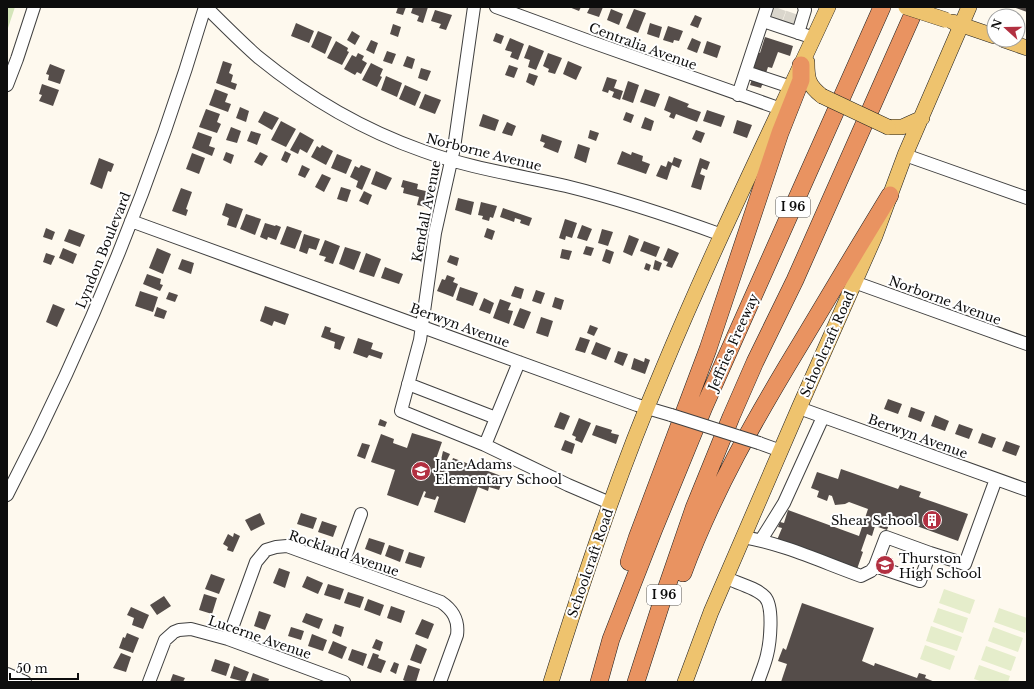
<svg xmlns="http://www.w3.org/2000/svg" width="1034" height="689" font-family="'Libre Baskerville',serif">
<rect width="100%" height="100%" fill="#fef9ee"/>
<path fill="#d4e5ba" d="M7 7H15L7 31Z"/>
<path fill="#e5edcb" d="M944 589 975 600 970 614 939 603Z
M938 608 968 618 963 633 933 622Z
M999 608 1027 618V627L1025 633 994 622Z
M931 626 962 637 957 651 926 641Z
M993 627 1023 638 1018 652 988 641Z
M925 645 955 656 950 670 920 659Z
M986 646 1016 657 1011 671 981 660Z
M979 665 1010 676 1008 682H983L974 679Z"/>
<path fill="#554d4a" d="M398 7H406L403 15 396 13Z
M413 7H428L423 23 417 21 419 16 411 13Z
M569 7H581L579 11Z
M590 7H603L599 17 587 13Z
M1013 7H1027V12Z
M611 9 623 14 619 25 607 20Z
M634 9 646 13 638 33 626 28Z
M435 10 452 15 446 30 439 28 441 24 431 21Z
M695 15 702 18 698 28 690 25Z
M296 23 314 31 309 43 291 36Z
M650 23 662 27 659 38 647 34Z
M393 24 401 27 398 37 390 34Z
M668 26 683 31 679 41 674 40 673 43 663 40Z
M318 31 332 37 325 54 311 47Z
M352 31 360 36 355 45 347 40Z
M496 33 504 36 501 44 493 41Z
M765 37 793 46 790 56 778 52 772 68 768 67 761 88 750 85 753 76 749 75 757 52 760 53Z
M510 38 524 44 518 60 510 57 512 52 505 50Z
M692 38 701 42 697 53 687 49Z
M371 40 378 43 374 54 366 50Z
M336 41 348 48 347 51 349 52 342 65 327 58Z
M707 41 721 46 717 58 703 53Z
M529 45 544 51 536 70 528 67 530 60 524 58Z
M387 51 396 54 392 64 383 61Z
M358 53 364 56 362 60 367 63 361 74 357 72 355 75 344 69 352 55 356 57Z
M548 53 562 58 555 74 548 72 549 69 543 66Z
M407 56 415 59 412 69 403 66Z
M223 61 232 64 229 73 233 75 231 82 237 84 235 90 216 83Z
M568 61 582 67 576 80 563 74Z
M371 63 383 69 380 76 382 77 377 87 362 80Z
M50 64 65 70 60 84 48 80 49 75 46 74Z
M509 65 518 68 514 78 505 75Z
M421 68 431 71 427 81 418 78Z
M529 73 538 76 534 86 526 82Z
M386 76 402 83 397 97 381 90Z
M607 77 617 80 614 88 623 91 620 100 612 97 614 92 609 90 608 93 602 91Z
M628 81 639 85 633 103 622 99Z
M42 84 59 90 53 106 39 101 42 95 39 94Z
M405 85 421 92 415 106 399 99Z
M215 89 228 94 225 102 231 104 228 112 209 105Z
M645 89 660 94 655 107 640 102Z
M425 94 441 100 435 114 419 108Z
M669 96 689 104 687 107 701 112 697 122 676 114 674 119 669 117 671 113 664 110Z
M240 107 249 111 246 122 236 118Z
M206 109 220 114 217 122 221 124 217 133 199 127Z
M707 110 725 116 721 127 703 121Z
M264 111 279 118 272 130 258 122Z
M626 112 634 115 631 123 623 120Z
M483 114 499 120 495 131 479 126Z
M645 117 654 121 651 131 641 128Z
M737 120 752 125 747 138 733 133Z
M281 121 296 129 286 147 271 140Z
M507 122 516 126 512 136 502 133Z
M231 127 241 131 237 143 226 140Z
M590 130 599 133 596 141 588 138Z
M696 130 705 133 701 143 692 139Z
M251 131 261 134 257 145 247 141Z
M198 132 212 137 209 146 215 148 212 156 192 148Z
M300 132 314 140 307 153 300 149 298 154 290 150Z
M542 134 562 141 558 153 543 147 545 143 540 141Z
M578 144 590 148 586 163 574 158Z
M322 145 333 151 326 165 311 157 317 146 320 148Z
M285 151 291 154 287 163 281 160Z
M622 151 631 155 632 152 643 156 642 161 650 164 646 174 617 164Z
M226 152 234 155 231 164 223 160Z
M260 152 268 156 262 166 254 162Z
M192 153 205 158 199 174 186 169Z
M337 154 352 160 346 174 331 168Z
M674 157 682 160 679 168 672 165 667 180 656 176 661 165 666 167 668 161 672 163Z
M99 158 114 164 111 172 108 171 102 189 90 184Z
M700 158 710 162 707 170 702 168 700 174 705 176 701 190 691 187Z
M302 165 310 169 305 178 298 175Z
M361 165 371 169 362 190 356 187 358 181 350 177 355 166 359 168Z
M376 171 392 178 386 190 371 184Z
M322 174 331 178 324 192 315 187Z
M403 180 418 184 417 189 430 192 426 207 417 205 419 197 403 193 404 188 401 187Z
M341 187 351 190 347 202 337 199Z
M181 188 192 192 186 209 188 210 186 216 172 211Z
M364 191 372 195 368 205 359 201Z
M458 198 474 202 471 215 455 210Z
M481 202 497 206 493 218 490 217 489 221 482 219 483 216 478 215Z
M226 203 243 209 236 228 227 225 229 218 222 215Z
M503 208 532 218 529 226 520 223 521 220 515 218 514 222 500 217Z
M246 214 261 219 255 235 240 229Z
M565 219 577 223 572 238 566 236 565 240 559 238Z
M265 223 275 226 276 225 281 227 276 240 268 237 267 240 260 237Z
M582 225 592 229 587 241 577 238Z
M287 226 302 231 295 249 280 244Z
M46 228 55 232 52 240 43 237Z
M487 228 495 231 492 240 484 237Z
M69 229 85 235 80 247 64 241Z
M602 229 613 232 608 246 598 243Z
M304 234 320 239 316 250 309 248 307 254 299 251Z
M629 235 639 239 632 256 623 252Z
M325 240 340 246 333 264 324 261 326 257 319 255Z
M644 241 660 247 656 257 640 251Z
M586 246 594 248 591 256 583 254Z
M345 247 361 252 354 270 339 264Z
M63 248 77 254 73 264 59 258Z
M157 248 171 254 163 274 149 268Z
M668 248 679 253 672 268 666 266 668 262 663 260Z
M562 249 572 251 569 260 560 258Z
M606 249 614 252 610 264 602 261Z
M46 253 55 256 51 265 43 262Z
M366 253 381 259 374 277 359 272Z
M450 255 459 258 457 266 447 262Z
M182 259 194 263 191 274 178 269Z
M655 260 662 263 659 271 653 269Z
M646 263 651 265 649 271 644 269Z
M385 267 403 274 399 284 381 278Z
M147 274 161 279 160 284 163 285 160 291 143 284Z
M447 275 455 278 453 282 458 284 453 297 437 291 442 279 445 280Z
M515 286 524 289 521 299 511 296Z
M460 287 478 293 473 306 456 300Z
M536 290 545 293 541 304 532 301Z
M140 291 158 297 153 312 135 306Z
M169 292 178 295 175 302 166 299Z
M555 297 564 300 561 310 552 307Z
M484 298 494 303 490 314 479 310Z
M500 299 511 303 508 310 513 311 509 324 493 318Z
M53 304 65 309 57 327 46 322Z
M265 306 289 314 285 325 274 321 272 326 260 321Z
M157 307 167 311 164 319 154 316Z
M520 308 531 312 524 329 513 325Z
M541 317 553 321 548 337 536 333Z
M590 325 598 328 594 336 587 333Z
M325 326 331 328 330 332 345 337 340 350 334 348 335 342 321 337Z
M580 337 590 340 585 353 575 350Z
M358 338 373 343 371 349 383 353 381 359 369 355 367 358 353 353Z
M596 342 611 348 606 360 591 354Z
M618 351 628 354 623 366 614 362Z
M634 358 644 362 645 358 650 360 645 374 631 369Z
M888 399 902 404 898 414 884 409Z
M911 407 925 412 921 422 908 417Z
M560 412 570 416 564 430 554 427Z
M935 415 949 421 945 431 931 426Z
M579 418 591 423 582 443 575 440 576 437 572 435Z
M380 419 387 422 385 427 378 425Z
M959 424 973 429 969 439 955 434Z
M596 425 612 430 611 433 619 435 616 444 592 435Z
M412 433 442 442 436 459 441 460 443 451 450 454 446 462 451 464 453 458 504 477 499 490 489 487 488 491 478 487 465 523 434 512 439 497 437 496 435 500 424 497 426 492 424 491 418 506 387 495 395 470 371 462 381 434 394 439 393 443 407 448Z
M982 433 996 438 992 448 978 443Z
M565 440 575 444 572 454 561 450Z
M1006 441 1020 446 1016 456 1002 451Z
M362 443 370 445 365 459 357 456Z
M841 469 898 489 900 485 921 492 919 497 968 514 958 541 892 517 887 530 875 526 872 536 867 534 861 551 863 552 857 569 777 540 782 528 778 527 780 522 784 523 788 510 859 536 868 509 849 502 845 504 835 505 832 496 829 495 827 501 817 497 819 491 811 488 817 472 838 479Z
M260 513 265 524 251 531 245 520Z
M301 513 317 518 313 529 297 524Z
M322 521 337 526 333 537 318 532Z
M234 533 240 536 233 552 227 550 228 547 223 544 228 534 233 537Z
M369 538 385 543 381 555 365 549Z
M389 545 404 550 400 562 385 556Z
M409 552 425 557 421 568 405 563Z
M279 568 290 572 285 588 273 583Z
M211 574 225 579 219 594 205 589Z
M307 576 323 583 318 594 302 587Z
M328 584 344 589 340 600 324 595Z
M348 592 364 597 360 608 344 603Z
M204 594 217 598 212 614 199 610Z
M164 596 171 606 157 615 150 605Z
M368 599 384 605 380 616 364 610Z
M802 603 874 628 862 661 874 666 875 663 917 678 919 673 926 675 925 678 935 682H781L787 664 778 661 783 648 786 650Z
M391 606 405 611 401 623 387 618Z
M131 607 149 615 143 629 132 625 134 618 127 615Z
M259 611 271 615 265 630 254 626Z
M306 613 323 619 319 629 302 622Z
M422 619 434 624 428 639 415 634Z
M335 624 344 627 341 637 332 633Z
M291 627 304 631 301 640 288 636Z
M127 633 139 638 133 653 119 648 123 637 125 638Z
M312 634 327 640 323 651 308 646Z
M376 639 383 642 380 651 372 648Z
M333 641 347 647 342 659 328 653Z
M416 644 427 649 421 664 410 660Z
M352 649 367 654 363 666 348 660Z
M121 653 131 657 126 672 113 668Z
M373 653 379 655 378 658 386 661 381 673 367 668Z
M215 659 230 664 226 676 211 671Z
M394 662 399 664 396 674 390 671Z
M408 665 420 669 416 682H407L403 680Z
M234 666 249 672 245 682 230 678Z
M253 673 269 679 268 682H250Z
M173 674 185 678 183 682H170Z"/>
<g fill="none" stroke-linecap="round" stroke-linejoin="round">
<path stroke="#dad6cc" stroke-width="12" stroke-dasharray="12 6" stroke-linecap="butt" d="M776 20 781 7
M788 24 794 7"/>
<g stroke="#404040" stroke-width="14">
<path id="minor" d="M206 7C223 24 240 41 258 57 307 97 363 130 423 151 469 168 518 175 566 186 619 199 670 216 722 235
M474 7 454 148 435 233 420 340 401 411 485 445 519 362
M496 7 586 40 781 109
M763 21 814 38
M798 33 805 10 804 7
M746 72 791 87
M7 85 17 59 34 7
M738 95 767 7
M905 155 1027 198
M131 221 637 405 671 415
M854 282 1027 344
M408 384 496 418
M799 408 1027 490
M759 443 781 451
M485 445 568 485 610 503
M7 495C88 339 155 175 205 7
M743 537C784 544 822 562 861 576L871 571 875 566 920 581 930 553 965 564 996 479
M761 540 784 503 823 417
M342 566 361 514
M875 566 886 537 930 553
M726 578C737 583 757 588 765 597 774 607 770 643 767 655 765 664 761 673 758 682
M228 639 256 562 266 550 276 547 287 546 441 602C453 610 459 620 457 635L440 682
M7 674 25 682
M149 682 165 640 174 632 179 630 191 629 228 639 344 682"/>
</g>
<g stroke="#1e1e1e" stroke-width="16">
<path id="major" d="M953 22 994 36
M1004 40 1027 48
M807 62C807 79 808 85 822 96
M888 127H902L922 118
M551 682C584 577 619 472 662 371 713 248 772 128 828 7
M685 682 711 612 799 408 875 236 905 155 969 7"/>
</g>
<g stroke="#1e1e1e" stroke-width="18">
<path id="highway" d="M629 562 637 538 708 349 780 133 801 80V65
M683 573C713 492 756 417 801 343 830 294 860 244 890 195
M599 682 611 639 654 529 704 407 882 7
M636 682 663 598 694 508 731 417 755 362 795 280 916 7"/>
</g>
<use href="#minor" stroke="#fff" stroke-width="12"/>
<use href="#major" stroke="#eec36e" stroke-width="15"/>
<use href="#highway" stroke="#e99361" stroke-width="17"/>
<g stroke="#404040" stroke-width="14" stroke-linecap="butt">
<path id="minor-bridge" d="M671 415 759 443"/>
</g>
<g stroke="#1e1e1e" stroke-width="16" stroke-linecap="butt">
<path id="major-bridge" d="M906 7 946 20
M822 96 888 127"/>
</g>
<use href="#minor-bridge" stroke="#fff" stroke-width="12"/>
<use href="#major-bridge" stroke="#eec36e" stroke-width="15"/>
</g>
<defs>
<g id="school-disc" transform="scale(1)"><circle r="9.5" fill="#b23041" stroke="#fff"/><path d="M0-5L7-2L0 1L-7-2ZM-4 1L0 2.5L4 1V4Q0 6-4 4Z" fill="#fff"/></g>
<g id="building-disc" transform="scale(1)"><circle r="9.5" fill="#b23041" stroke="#fff"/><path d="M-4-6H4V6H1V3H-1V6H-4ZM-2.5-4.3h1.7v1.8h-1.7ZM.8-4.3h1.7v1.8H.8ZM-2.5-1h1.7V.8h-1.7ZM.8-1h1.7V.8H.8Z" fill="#fff"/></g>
</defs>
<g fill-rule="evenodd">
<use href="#school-disc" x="421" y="471"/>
<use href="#building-disc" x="932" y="520"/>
<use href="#school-disc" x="885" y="565"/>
</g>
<g text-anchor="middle" stroke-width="4" stroke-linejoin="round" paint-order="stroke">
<g fill="#fff" stroke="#565656" stroke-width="1">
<rect x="776" y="197" width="34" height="20" rx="3"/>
<rect x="647" y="585" width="34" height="20" rx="3"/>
</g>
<g font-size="12" font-weight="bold" fill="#0d0d0d">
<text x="793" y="211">I 96</text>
<text x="664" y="599">I 96</text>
</g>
<g font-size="13" fill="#0d0d0d" stroke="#fff">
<text transform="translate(643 46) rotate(20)" y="5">Centralia Avenue</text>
<text transform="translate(484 152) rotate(14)" y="5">Norborne Avenue</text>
<text transform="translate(426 211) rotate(-79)" y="5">Kendall Avenue</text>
<text transform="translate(103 250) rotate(-68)" y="5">Lyndon Boulevard</text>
<text transform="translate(945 300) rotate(20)" y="5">Norborne Avenue</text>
<text transform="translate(460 325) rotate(20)" y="5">Berwyn Avenue</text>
<text transform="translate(733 342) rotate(-66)" y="5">Jeffries Freeway</text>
<text transform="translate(827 344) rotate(-66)" y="5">Schoolcraft Road</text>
<text transform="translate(918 436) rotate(20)" y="5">Berwyn Avenue</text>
<text transform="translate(344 553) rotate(19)" y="5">Rockland Avenue</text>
<text transform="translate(590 563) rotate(-71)" y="5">Schoolcraft Road</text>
<text transform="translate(260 637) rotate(19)" y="5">Lucerne Avenue</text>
</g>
<g font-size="13" fill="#0d0d0d" stroke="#fff" text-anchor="start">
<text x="435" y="469">Jane Adams<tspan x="435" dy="15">Elementary School</tspan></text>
<text x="918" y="525" text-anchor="end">Shear School</text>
<text x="899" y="563">Thurston<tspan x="899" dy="15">High School</tspan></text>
</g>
</g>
<rect width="1034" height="689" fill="none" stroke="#0d0d0d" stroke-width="16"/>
<g transform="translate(1006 28) rotate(291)"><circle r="19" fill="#ffffff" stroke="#9e9e9e"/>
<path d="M0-3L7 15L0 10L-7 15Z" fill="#b23041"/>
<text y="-6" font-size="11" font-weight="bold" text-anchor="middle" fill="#0d0d0d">N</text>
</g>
<path d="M10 673v6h68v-6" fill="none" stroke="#0d0d0d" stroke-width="2"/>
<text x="16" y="673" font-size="12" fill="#0d0d0d" stroke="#ffffff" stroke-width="3" paint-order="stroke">50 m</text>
</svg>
